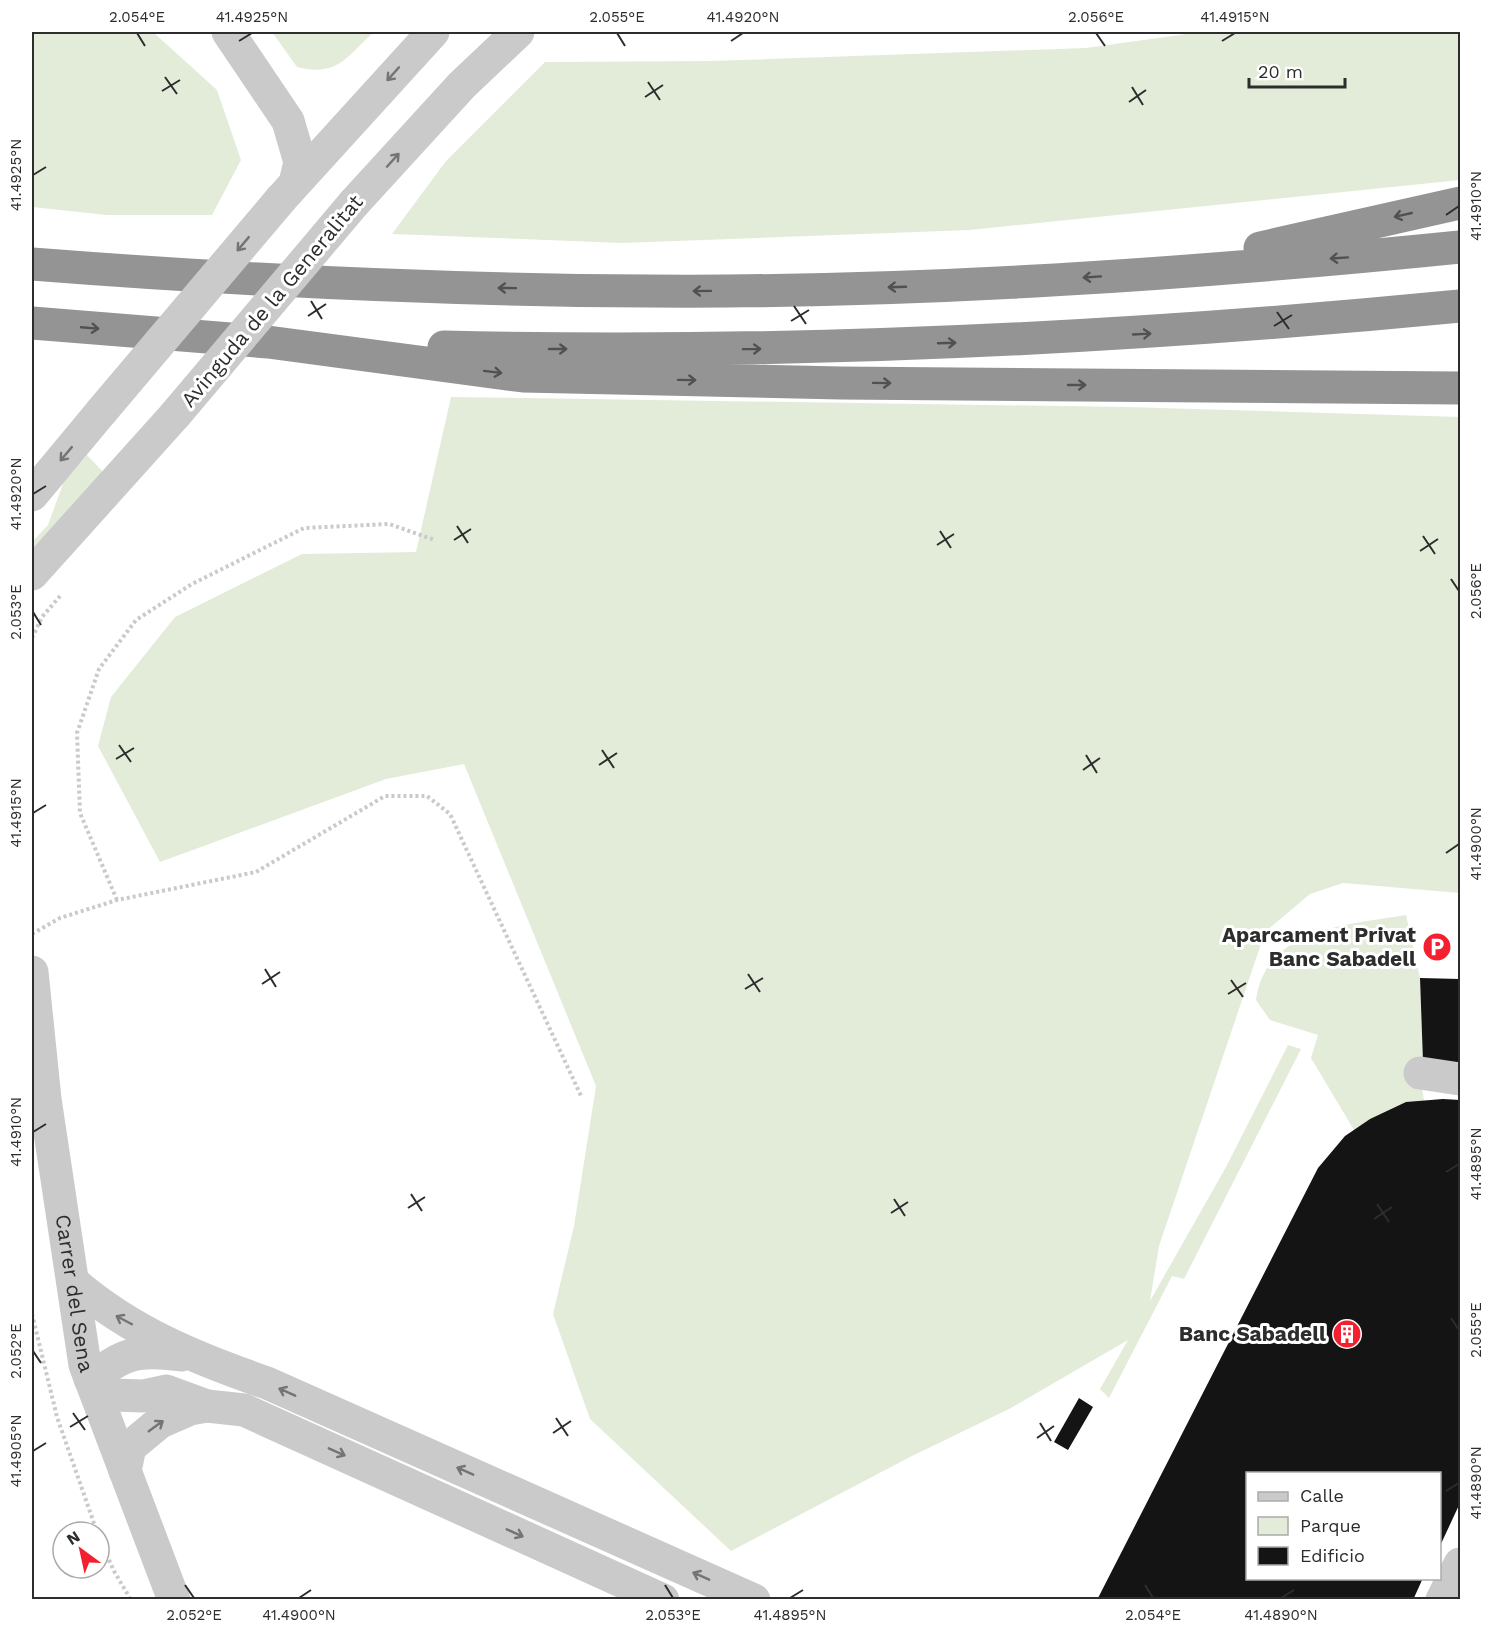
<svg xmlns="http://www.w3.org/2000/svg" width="1492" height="1631" font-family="'Work Sans',sans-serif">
<rect width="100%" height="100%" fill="#fff"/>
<path fill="#e3ecd9" d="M32 32H153L217 90 241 160 212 215H107L32 207Z
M272 32H374C346 57 338 77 297 67Z
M1201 32H1460V180L970 230 622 243 392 234 446 161 545 62 710 61 1086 48Z
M451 397 1126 407 1460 417V893L1343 883 1310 894 1265 932 1159 1246 1150 1301 1226 1167 1288 1045 1301 1049 1184 1279 1172 1276 1109 1398 1100 1389 1128 1340 1009 1409 910 1457 731 1551 590 1419 553 1314 574 1226 596 1086 464 764 386 779 160 862 98 746 111 697 175 617 302 554 416 552Z
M87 455 104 473 32 552V542L48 525 64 481Z
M1406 915 1420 978 1423 1062 1420 1073 1424 1101 1370 1119 1354 1130 1311 1058 1318 1035 1270 1020 1256 1000C1266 927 1348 925 1406 915Z"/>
<path fill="#141414" d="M1420 978 1460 979V1065L1423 1062Z
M1443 1099 1460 1100V1503L1440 1546V1474H1248V1578H1423L1413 1600H1097L1318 1168 1345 1136 1370 1119 1406 1102Z
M1079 1398 1093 1407 1068 1450 1054 1442Z"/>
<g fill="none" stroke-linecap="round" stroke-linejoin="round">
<path stroke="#cacaca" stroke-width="4" stroke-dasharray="3 3" stroke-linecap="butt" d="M32 638 42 617 61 595
M117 900 80 813 77 733 99 669 136 620 192 584 304 528 389 524 435 540
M32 934 60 918 117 900 256 872 385 796H427L450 814 582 1098
M32 1314 57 1417 97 1532
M99 1538 114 1571 131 1600"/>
<g stroke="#cacaca" stroke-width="33">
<path d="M228 32 288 121 300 162 295 183"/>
<path d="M281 199 433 32"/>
<path d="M354 203 462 85 518 32"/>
<path d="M32 495 101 412"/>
<path d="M32 574 175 415"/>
<path id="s1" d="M32 972 45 1099 85 1365 174 1600"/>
<path d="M1420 1073 1460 1079"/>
<path d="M73 1282C131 1332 195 1358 267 1383L754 1600"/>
<path d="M181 1355C137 1349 125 1353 90 1379L113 1395 143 1396 166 1391 207 1406"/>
<path d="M125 1471 130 1447 160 1422 190 1409 207 1406 244 1410 663 1600"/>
<path d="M1442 1600 1460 1564"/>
</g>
<path stroke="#949494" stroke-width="33" d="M1260 248 1460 203
M32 264C237 280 443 290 649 291 920 293 1191 274 1460 247
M32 323 268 342 523 376 841 383 1460 388
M444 347C784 355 1122 339 1460 306"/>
<path stroke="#cacaca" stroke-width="33" d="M101 412 281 199
M175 415 354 203"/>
</g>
<defs><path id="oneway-shaft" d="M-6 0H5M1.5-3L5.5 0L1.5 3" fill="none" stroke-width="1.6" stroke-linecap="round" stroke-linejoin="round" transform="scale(1.5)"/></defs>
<g stroke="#747474">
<use href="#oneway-shaft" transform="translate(393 74) rotate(132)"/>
<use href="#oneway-shaft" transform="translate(393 160) rotate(-48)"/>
<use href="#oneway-shaft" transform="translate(243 244) rotate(130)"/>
<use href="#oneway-shaft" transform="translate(66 454) rotate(130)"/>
<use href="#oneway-shaft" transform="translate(124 1320) rotate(-152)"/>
<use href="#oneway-shaft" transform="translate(287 1392) rotate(-156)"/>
<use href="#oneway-shaft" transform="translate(156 1426) rotate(-36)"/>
<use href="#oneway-shaft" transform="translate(337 1452) rotate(24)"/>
<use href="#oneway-shaft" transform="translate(465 1471) rotate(-156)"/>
<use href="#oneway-shaft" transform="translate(515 1533) rotate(24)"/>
<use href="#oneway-shaft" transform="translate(701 1576) rotate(-156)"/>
</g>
<g stroke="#515151">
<use href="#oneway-shaft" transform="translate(1403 215) rotate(167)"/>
<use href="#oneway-shaft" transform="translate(1339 258) rotate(176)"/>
<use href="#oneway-shaft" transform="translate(1092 277) rotate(176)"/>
<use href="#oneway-shaft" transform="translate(897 287) rotate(178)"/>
<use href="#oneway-shaft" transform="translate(507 288) rotate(-179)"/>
<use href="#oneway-shaft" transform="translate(702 291) rotate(179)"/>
<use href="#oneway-shaft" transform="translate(90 328) rotate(5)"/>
<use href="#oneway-shaft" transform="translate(1142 334) rotate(-3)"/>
<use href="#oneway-shaft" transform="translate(947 343) rotate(-2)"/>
<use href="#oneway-shaft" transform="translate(558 349)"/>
<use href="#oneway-shaft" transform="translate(752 349) rotate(-1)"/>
<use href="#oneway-shaft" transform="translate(493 372) rotate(7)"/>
<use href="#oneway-shaft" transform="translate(687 380) rotate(1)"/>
<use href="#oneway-shaft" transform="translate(882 383) rotate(1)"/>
<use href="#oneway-shaft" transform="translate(1077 385)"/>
</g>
<path fill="none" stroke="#2d2d2d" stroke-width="2" d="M137 33 145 46M617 33 625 46M1096 33 1105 46M239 41 252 33M731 41 743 33M1222 41 1235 33M165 77 177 94M648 82 660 100M1132 87 1143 105M162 91 180 80M645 97 663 85M1129 102 1146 90M33 175 46 167M1446 215 1459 206M311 301 322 319M794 306 806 324M1277 312 1289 329M308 316 326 304M791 321 809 310M1274 326 1292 315M33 494 46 486M457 526 468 543M940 531 951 548M1423 536 1435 554M454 540 471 529M937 545 954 534M1420 551 1438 539M1451 579 1459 591M33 612 41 625M119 745 131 762M602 750 614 768M1086 755 1097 773M116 759 134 748M599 765 617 753M1083 770 1100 758M33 813 46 805M1446 853 1459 844M265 969 276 987M748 974 760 992M1231 980 1243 997M262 984 280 972M745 989 763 978M1228 994 1246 983M33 1132 46 1124M1446 1172 1459 1164M411 1194 422 1211M894 1199 905 1216M1377 1204 1389 1222M408 1208 425 1197M891 1213 908 1202M1374 1219 1392 1207M1451 1318 1459 1330M33 1351 41 1363M73 1413 85 1430M556 1418 568 1436M1040 1423 1051 1441M70 1427 88 1416M553 1433 571 1421M1037 1438 1054 1426M33 1451 46 1443M1446 1491 1459 1483M185 1585 194 1598M665 1585 673 1598M1145 1585 1153 1598M299 1598 311 1590M790 1598 803 1590M1281 1598 1294 1590"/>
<defs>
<g id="parking-disc" transform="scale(1.5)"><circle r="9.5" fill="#f32030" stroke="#fff"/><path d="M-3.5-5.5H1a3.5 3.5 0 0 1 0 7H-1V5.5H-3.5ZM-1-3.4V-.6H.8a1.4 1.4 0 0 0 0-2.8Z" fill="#fff"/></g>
<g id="building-disc" transform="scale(1.5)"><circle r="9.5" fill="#f32030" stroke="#fff"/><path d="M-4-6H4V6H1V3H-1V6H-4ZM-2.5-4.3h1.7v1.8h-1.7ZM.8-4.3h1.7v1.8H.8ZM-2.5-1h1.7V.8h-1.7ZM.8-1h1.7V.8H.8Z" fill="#fff"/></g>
</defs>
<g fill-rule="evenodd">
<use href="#parking-disc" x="1437" y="947"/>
<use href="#building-disc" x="1347" y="1334"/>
</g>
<g text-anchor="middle" stroke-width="6" stroke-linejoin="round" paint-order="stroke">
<g font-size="21" fill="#2d2d2d" stroke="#fff">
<text transform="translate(272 301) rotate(-50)" y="7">Avinguda de la Generalitat</text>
<text dy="7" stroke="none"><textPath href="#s1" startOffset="324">Carrer del Sena</textPath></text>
</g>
<g font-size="21" font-weight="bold" fill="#2d2d2d" stroke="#fff" text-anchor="end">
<text x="1416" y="942">Aparcament Privat<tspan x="1416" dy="24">Banc Sabadell</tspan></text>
<text x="1326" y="1341">Banc Sabadell</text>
</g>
</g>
<rect width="1492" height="1631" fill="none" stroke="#ffffff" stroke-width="66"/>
<rect x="1246" y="1472" width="195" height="108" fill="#ffffff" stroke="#ababab" stroke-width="1.5"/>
<rect x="1258" y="1492" width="30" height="9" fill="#cacaca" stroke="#ababab" stroke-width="1.5"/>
<text x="1300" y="1502" font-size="18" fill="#2d2d2d">Calle</text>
<rect x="1258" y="1517" width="30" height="18" fill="#e3ecd9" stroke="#ababab" stroke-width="1.5"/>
<text x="1300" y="1532" font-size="18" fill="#2d2d2d">Parque</text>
<rect x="1258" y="1547" width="30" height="18" fill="#141414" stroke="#ababab" stroke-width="1.5"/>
<text x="1300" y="1562" font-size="18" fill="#2d2d2d">Edificio</text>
<g transform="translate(81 1550) rotate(327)"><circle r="28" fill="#ffffff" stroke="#ababab" stroke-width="1.5"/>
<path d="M0-4.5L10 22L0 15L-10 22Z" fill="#f32030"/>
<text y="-9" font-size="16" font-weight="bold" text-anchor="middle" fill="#2d2d2d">N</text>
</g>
<path d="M1249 78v9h96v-9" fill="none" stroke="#2d2d2d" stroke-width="3"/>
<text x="1258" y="78" font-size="18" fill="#2d2d2d" stroke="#ffffff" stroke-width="4.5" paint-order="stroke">20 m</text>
<rect x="33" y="33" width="1426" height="1565" fill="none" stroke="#2d2d2d" stroke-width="2"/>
<g font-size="15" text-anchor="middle" fill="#2d2d2d">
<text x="137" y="22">2.054°E</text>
<text x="252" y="22">41.4925°N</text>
<text x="617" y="22">2.055°E</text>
<text x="743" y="22">41.4920°N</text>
<text x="1096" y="22">2.056°E</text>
<text x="1235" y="22">41.4915°N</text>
<text transform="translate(16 175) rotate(-90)" y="5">41.4925°N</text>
<text transform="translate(1476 206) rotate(-90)" y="5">41.4910°N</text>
<text transform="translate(16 494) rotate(-90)" y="5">41.4920°N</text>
<text transform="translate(1476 591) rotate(-90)" y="5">2.056°E</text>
<text transform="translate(16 612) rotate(-90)" y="5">2.053°E</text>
<text transform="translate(16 813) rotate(-90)" y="5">41.4915°N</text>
<text transform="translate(1476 844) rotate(-90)" y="5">41.4900°N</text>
<text transform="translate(16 1132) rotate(-90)" y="5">41.4910°N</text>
<text transform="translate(1476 1164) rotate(-90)" y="5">41.4895°N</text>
<text transform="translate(1476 1330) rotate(-90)" y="5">2.055°E</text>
<text transform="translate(16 1351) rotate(-90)" y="5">2.052°E</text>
<text transform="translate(16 1451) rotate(-90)" y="5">41.4905°N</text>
<text transform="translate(1476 1483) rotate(-90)" y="5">41.4890°N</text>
<text x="194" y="1620">2.052°E</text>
<text x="299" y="1620">41.4900°N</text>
<text x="673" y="1620">2.053°E</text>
<text x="790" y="1620">41.4895°N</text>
<text x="1153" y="1620">2.054°E</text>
<text x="1281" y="1620">41.4890°N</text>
</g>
</svg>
